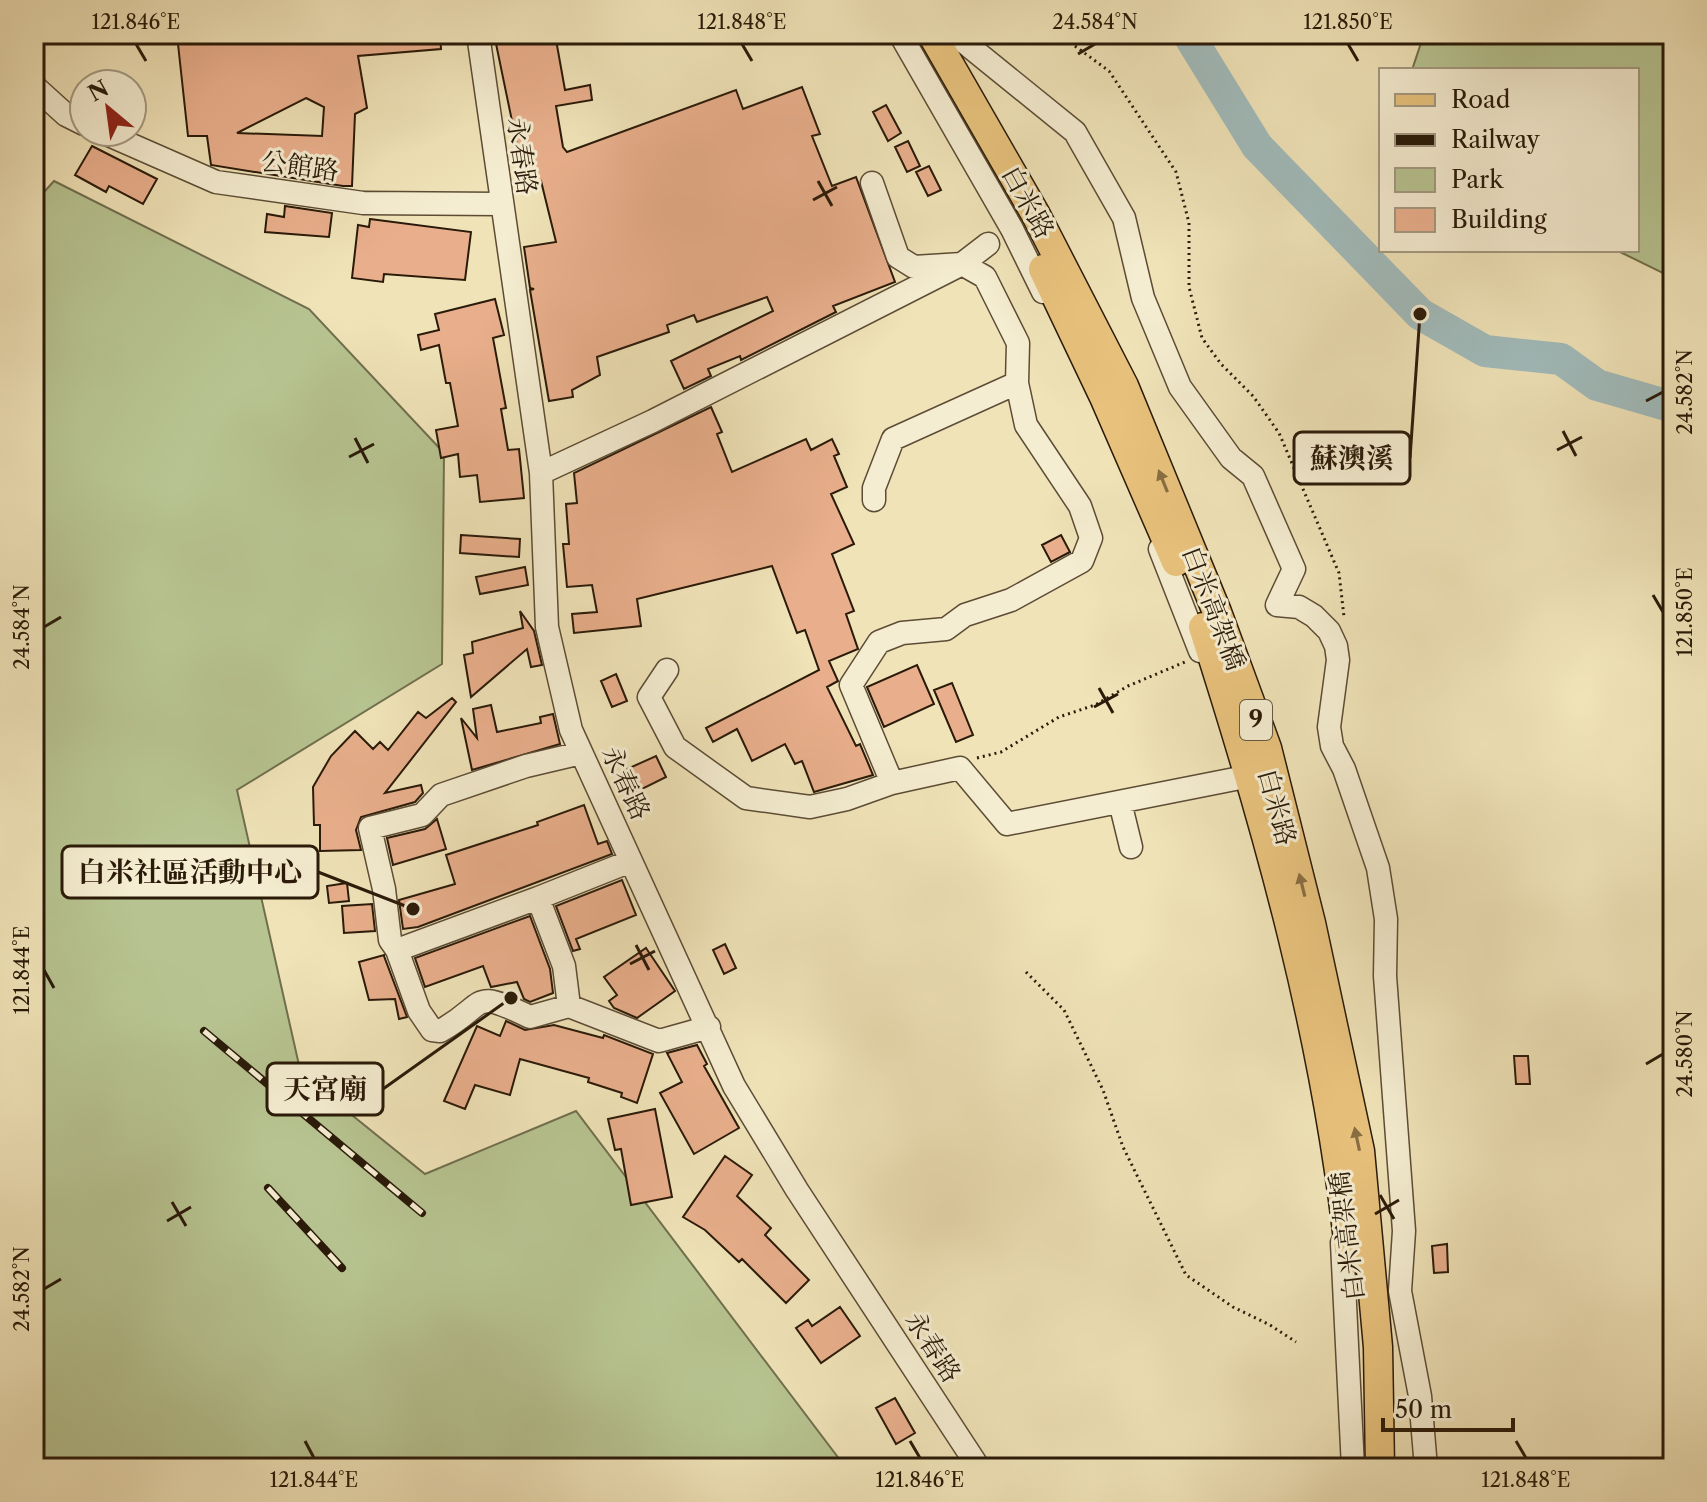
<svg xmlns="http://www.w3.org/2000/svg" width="1707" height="1502" font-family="'Libre Caslon Text','Noto Serif TC',serif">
<rect width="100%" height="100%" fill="#f0e3b8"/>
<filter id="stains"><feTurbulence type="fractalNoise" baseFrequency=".0025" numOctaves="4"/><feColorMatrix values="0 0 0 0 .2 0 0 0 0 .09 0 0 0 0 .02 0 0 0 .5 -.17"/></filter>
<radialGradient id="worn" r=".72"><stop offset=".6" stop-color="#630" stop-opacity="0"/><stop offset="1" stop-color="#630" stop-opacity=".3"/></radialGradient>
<path fill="#b7c491" stroke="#706f4d" stroke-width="2" d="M1424 34H1673V278L1616 250H1637V70H1412Z
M54 181 309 309 444 453 442 664 237 790 301 1074 425 1174 576 1111 846 1468H34V203Z"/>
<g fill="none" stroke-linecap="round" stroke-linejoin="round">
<path stroke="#a1bbbb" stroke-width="32" d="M1188 34 1257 146 1420 314 1485 351 1561 359 1597 385 1673 407"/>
</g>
<path fill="#e9af8c" stroke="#2a1a09" stroke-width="2" fill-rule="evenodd" d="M202 34H440L441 49 358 56 367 108 355 114 352 186H343L211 165 207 136H188L178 44 203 41ZM306 98 324 107 322 136 237 133Z
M494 34H555L565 90 590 85 592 100 556 106 563 147 567 152 736 90 743 109 802 87 820 134 812 136 832 186 856 177 895 282 833 306 836 312 741 360 740 356 708 369 711 376 684 389 671 361 773 311 767 297 697 322 694 315 667 325 669 332 597 357 600 375 572 390 573 397 549 401 530 290 534 289 530 288 524 247 556 242 541 181 532 183 523 150H518Z
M886 105 901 133 888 141 873 112Z
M908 141 920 166 907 172 895 147Z
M92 146 157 179 143 204 109 186 106 192 75 175Z
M929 166 941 190 928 196 916 172Z
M285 206 332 213 329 237 265 232 267 214 284 217Z
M370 219 471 232 465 280 384 274 383 282 352 278 358 225 369 227Z
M495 299 504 335 493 338 506 408 501 409 508 450 519 449 524 498 480 502 477 475 460 477 458 454 441 458 436 430 458 426 450 383H446L439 345 421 350 418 335 439 330 435 314Z
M711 407 722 432 717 434 732 472 806 439 811 450 832 439 839 454 834 456 847 487 831 494 854 544 832 554 854 611 846 614 858 649 829 661 838 681 827 687 856 746 860 744 873 775 814 792 802 761 795 764 785 744 752 761 737 729 713 742 706 728 819 670 805 630 797 633 772 566 637 599 641 626 574 633 572 614 597 612 592 585 567 587 563 544H569L566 504 577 503 574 473Z
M461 535 520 539 519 557 460 553Z
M1061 535 1070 552 1051 562 1042 545Z
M525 567 528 585 480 594 476 577Z
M520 611 534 631 542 665 531 667 527 649 471 697 464 655 473 653 472 642 523 628Z
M917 665 934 704 884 727 867 687Z
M616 674 627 701 612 707 601 681Z
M952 683 973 735 956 742 934 690Z
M452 698 456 702 385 793 421 785 423 793 415 802 361 817 356 830 361 850 320 851V825H314L313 787 331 756 355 731 373 749 380 742 388 750 418 712 426 718Z
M491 705 497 732 541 723 540 717 553 714 560 744 472 770 461 718 477 738 473 709Z
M656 756 666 777 636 792 625 770Z
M584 805 598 844 607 841 612 854 418 927 403 929 399 900 455 884 446 855 538 825 537 822Z
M437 819 446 849 393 865 387 838 425 829Z
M622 880 636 915 576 939 580 949 573 951 556 906Z
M347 883 349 901 329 903 327 886Z
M372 904 375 931 344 933 342 906Z
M530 916 550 969 553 993 530 1002 524 999 517 982 491 987 483 966 425 987 415 958Z
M725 944 736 968 724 974 713 950Z
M646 948 675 991 637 1018 614 1008 609 1001 617 995 604 977Z
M384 955V956L407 1017 399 1019 395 999 369 1000 359 962Z
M506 1021 525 1030 554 1025 603 1038 604 1035 653 1054 637 1103 621 1097 622 1093 588 1082 589 1078 520 1059 510 1095 475 1085 465 1109 444 1101 477 1026 500 1036Z
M697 1045 707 1064 704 1066 739 1128 694 1154 660 1093 682 1082 667 1053Z
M1514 1056H1528L1530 1084H1516Z
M655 1109 672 1197 631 1205 621 1149 615 1150 608 1119Z
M725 1156 752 1175 737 1196 771 1228 765 1235 809 1280 786 1303 742 1259 739 1262 705 1230 683 1217Z
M1447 1244 1448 1272 1434 1273 1432 1246Z
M840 1307 860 1336 821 1363 796 1328 808 1320 812 1326Z
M895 1398 915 1433 896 1444 876 1408Z"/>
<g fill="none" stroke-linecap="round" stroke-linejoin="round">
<g stroke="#5c4c35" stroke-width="25">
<path id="minor" d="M478 34 541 473 547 627 571 730 734 1086 797 1190 979 1468
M900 34 1012 229 1043 292
M954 34 1075 132 1124 218 1143 298 1180 387 1231 458 1253 476 1294 569 1277 605 1299 607 1314 616 1329 631 1336 646 1338 660 1329 727 1332 746 1344 769 1378 868 1386 919 1385 976 1404 1231 1400 1291 1420 1396 1426 1468
M34 86 66 115 84 124
M102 132 216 182 363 203 500 204
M872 183 898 257 914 267 962 264 985 277 1018 343 1017 383 1026 425 1080 506 1091 538 1082 561 1011 600 965 615 946 629 902 633 879 642 851 685 892 783 960 768 1007 824 1240 778
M541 473 653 421 962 264 988 244
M874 500V488L893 439 1017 383
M1160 549 1200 651
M667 670 649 697 675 747 746 798 810 807 847 799 892 783
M581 753 526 766 441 795 422 815 370 828 384 889 390 940 397 950 419 1011 432 1030 440 1031C489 1004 469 987 530 1017L569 1006 659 1041 709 1027
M1120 802 1131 847
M397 950 538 898
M569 1006 564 966 538 898 631 861
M1342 1243 1353 1468"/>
</g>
<g stroke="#2a1a09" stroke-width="31">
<path id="major" d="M932 34 1036 215 1124 386 1217 612 1267 748 1311 923 1360 1151 1378 1347 1380 1468
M1043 269 1104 397 1176 562
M1203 627C1269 832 1328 1043 1350 1259"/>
</g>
<path stroke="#2a1a09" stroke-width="3" stroke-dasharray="2 4" stroke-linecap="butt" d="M1042 34 1064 38 1109 71 1176 172 1189 223V287L1202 338 1221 364 1253 396 1279 433 1339 573 1344 617
M977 758 1001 752 1059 717 1095 705 1128 686 1185 662
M1026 972 1064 1010 1103 1090 1123 1147 1186 1275 1233 1307 1270 1325 1296 1342"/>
<use href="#minor" stroke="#f5edd1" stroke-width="22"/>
<use href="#major" stroke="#e8c27c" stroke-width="28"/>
<g stroke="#2a1a09" stroke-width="8">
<path id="rail" d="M204 1031 422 1213
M268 1188 342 1268"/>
</g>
<use href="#rail" stroke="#f5edd1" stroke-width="5" stroke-dasharray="15" stroke-linecap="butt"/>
</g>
<defs><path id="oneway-solid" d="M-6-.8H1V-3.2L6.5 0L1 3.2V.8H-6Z" transform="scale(2)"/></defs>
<g fill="#896e42">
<use href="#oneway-solid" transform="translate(1163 481) rotate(-112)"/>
<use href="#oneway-solid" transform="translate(1302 885) rotate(-104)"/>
<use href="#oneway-solid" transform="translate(1357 1139) rotate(-102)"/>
</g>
<path fill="none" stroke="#2a1a09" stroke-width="3" d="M136 44 146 61M742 44 752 61M1348 44 1358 61M1078 54 1095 44M818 181 832 206M813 200 837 187M1646 401 1663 392M1563 431 1576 456M355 438 368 463M1557 450 1582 437M349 457 374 444M1653 595 1663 612M44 627 61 617M1099 688 1113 713M1094 707 1118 694M636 945 649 970M630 964 655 951M44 970 54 988M1646 1064 1663 1054M1380 1195 1394 1219M172 1202 186 1226M1375 1214 1399 1200M167 1221 191 1207M44 1289 61 1279M305 1441 314 1458M910 1441 920 1458M1516 1441 1526 1458"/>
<g text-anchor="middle" stroke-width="6" stroke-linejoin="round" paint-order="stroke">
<rect fill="#f5edd1" stroke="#675945" stroke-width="2" x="1240" y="700" width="32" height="40" rx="6"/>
<g font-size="24" font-weight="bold" fill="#2a1a09">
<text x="1256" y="728">9</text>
</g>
<g font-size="26" fill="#2a1a09" stroke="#f5edd1">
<text transform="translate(522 156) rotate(82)" y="9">永春路</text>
<text transform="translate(300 166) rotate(8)" y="9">公館路</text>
<text transform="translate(1028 202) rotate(61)" y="9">白米路</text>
<text transform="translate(1214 608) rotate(69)" y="9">白米高架橋</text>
<text transform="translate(626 783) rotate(65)" y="9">永春路</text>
<text transform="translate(1277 807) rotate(75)" y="9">白米路</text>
<text transform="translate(1347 1236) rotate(-97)" y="9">白米高架橋</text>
<text transform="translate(933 1347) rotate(57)" y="9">永春路</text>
</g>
</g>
<path fill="none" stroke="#2a1a09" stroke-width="3" d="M1420 314L1410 458M413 909L318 872M511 998L383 1089"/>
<g fill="#2a1a09" stroke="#f5edd1" stroke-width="3">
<circle cx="1420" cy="314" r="8"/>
<circle cx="413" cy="909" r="8"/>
<circle cx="511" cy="998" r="8"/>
</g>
<g fill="#f5edd1" stroke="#2a1a09" stroke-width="3">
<rect x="1294" y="432" width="116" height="52" rx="8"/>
<rect x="62" y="846" width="256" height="52" rx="8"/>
<rect x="267" y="1063" width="116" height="52" rx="8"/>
</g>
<g font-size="28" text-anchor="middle" font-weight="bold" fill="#2a1a09">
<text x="1352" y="468">蘇澳溪</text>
<text x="190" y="882">白米社區活動中心</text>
<text x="325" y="1099">天宮廟</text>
</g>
<rect width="1707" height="1502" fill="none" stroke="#f0e3b8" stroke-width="88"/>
<rect x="1379" y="68" width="260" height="184" fill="#f5edd1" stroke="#a49981" stroke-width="2"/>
<rect x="1395" y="94" width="40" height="12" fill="#e8c27c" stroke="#a49981" stroke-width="2"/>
<text x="1451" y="108" font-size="24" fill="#2a1a09">Road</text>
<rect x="1395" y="134" width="40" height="12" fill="#2a1a09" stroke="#a49981" stroke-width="2"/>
<text x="1451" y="148" font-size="24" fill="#2a1a09">Railway</text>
<rect x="1395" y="168" width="40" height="24" fill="#b7c491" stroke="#a49981" stroke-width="2"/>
<text x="1451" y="188" font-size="24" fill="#2a1a09">Park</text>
<rect x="1395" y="208" width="40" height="24" fill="#e9af8c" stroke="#a49981" stroke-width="2"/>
<text x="1451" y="228" font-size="24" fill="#2a1a09">Building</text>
<g transform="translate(108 108) rotate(331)"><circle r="38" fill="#f5edd1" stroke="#a49981" stroke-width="2"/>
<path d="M0-6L14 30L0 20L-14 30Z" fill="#8f2418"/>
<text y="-12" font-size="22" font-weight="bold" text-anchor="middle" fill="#2a1a09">N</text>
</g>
<path d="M1383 1418v12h130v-12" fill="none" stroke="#2a1a09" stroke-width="4"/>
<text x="1395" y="1418" font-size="24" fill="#2a1a09" stroke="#f5edd1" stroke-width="6" paint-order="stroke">50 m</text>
<rect x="44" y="44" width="1619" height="1414" fill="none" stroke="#2a1a09" stroke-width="3"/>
<g font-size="20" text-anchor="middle" fill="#2a1a09">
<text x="136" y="29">121.846°E</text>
<text x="742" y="29">121.848°E</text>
<text x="1095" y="29">24.584°N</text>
<text x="1348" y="29">121.850°E</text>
<text transform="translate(1685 392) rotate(-90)" y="7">24.582°N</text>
<text transform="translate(1685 612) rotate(-90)" y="7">121.850°E</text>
<text transform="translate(22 627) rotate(-90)" y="7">24.584°N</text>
<text transform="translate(22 970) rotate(-90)" y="7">121.844°E</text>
<text transform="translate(1685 1054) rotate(-90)" y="7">24.580°N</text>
<text transform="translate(22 1289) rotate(-90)" y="7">24.582°N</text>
<text x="314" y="1487">121.844°E</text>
<text x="920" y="1487">121.846°E</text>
<text x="1526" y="1487">121.848°E</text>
</g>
<rect width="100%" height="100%" filter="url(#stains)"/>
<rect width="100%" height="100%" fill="url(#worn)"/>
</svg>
